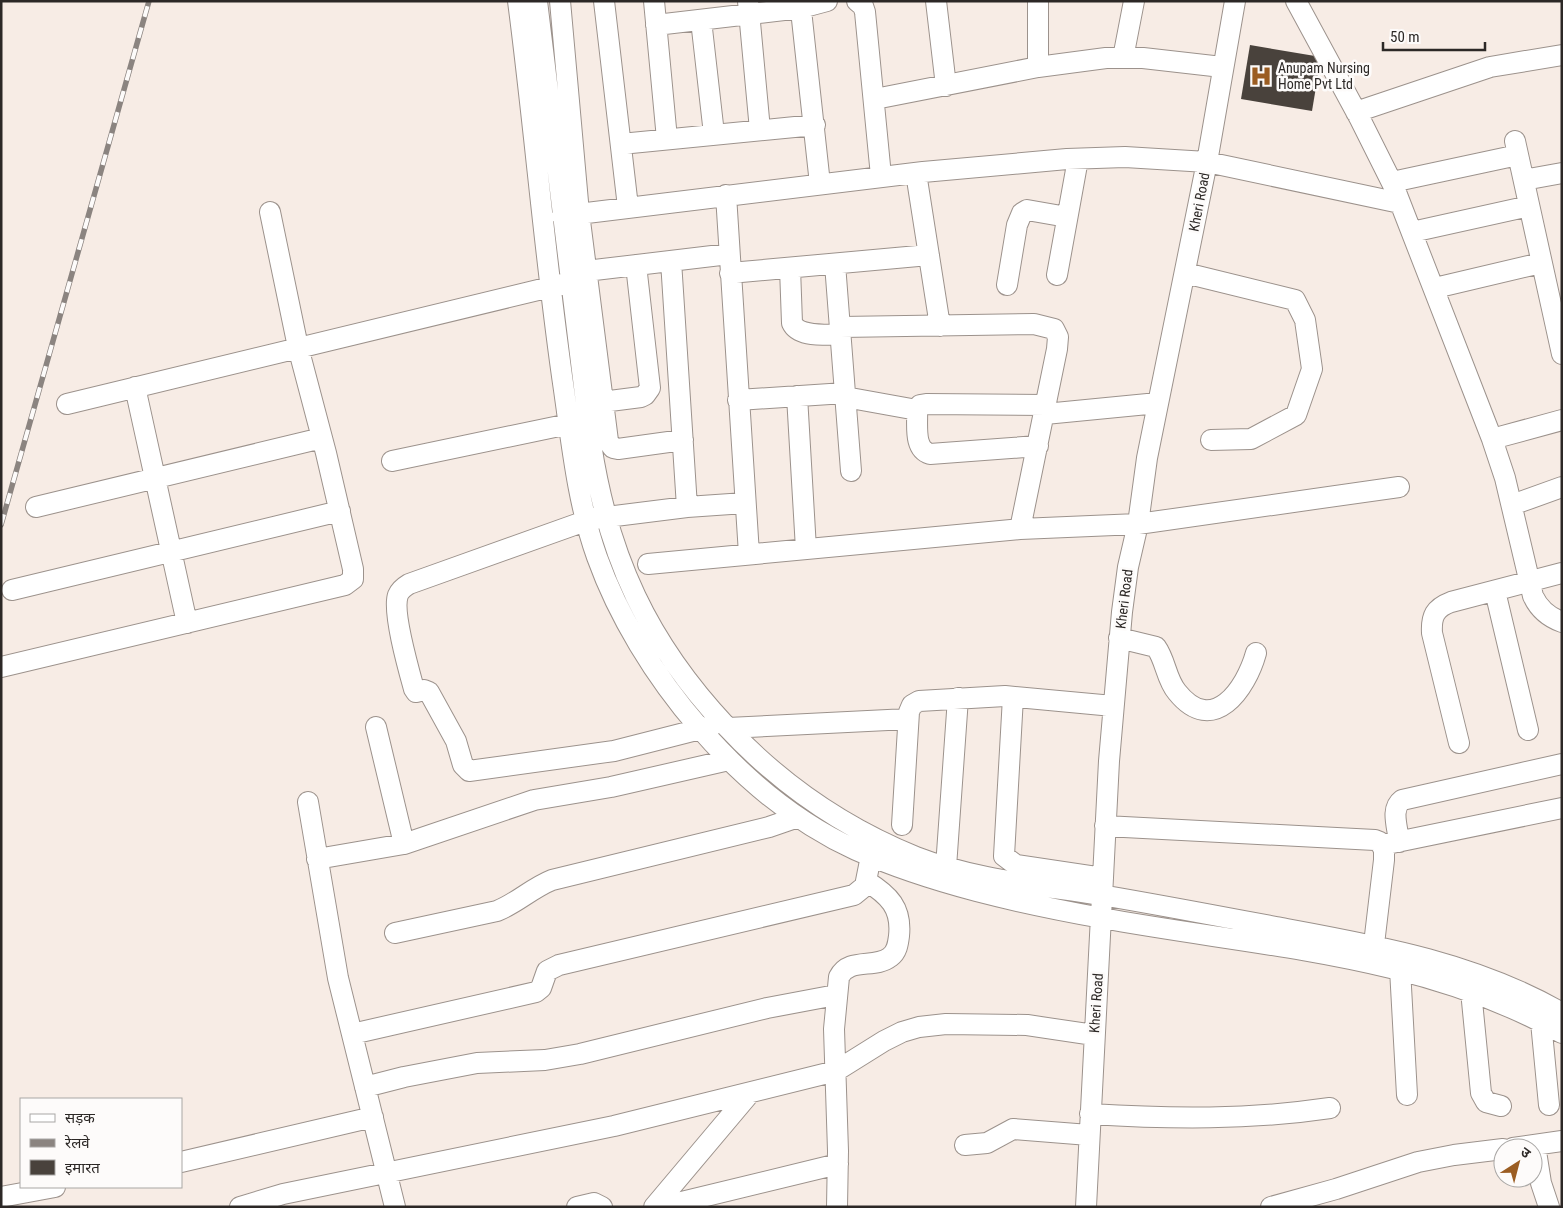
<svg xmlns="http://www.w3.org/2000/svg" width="1563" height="1208" font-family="'Roboto Condensed','Noto Sans Devanagari',sans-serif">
<rect width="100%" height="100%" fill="#f7ece5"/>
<path fill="#49423c" d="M1250 45 1321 57 1312 111 1241 99Z"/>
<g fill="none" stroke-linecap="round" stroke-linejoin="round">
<g stroke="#9c928c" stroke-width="22">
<path id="minor" d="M518 1C535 131 545 261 564 390 572 446 578 504 597 557 639 674 742 798 856 850 933 884 1019 903 1102 918 1258 947 1420 953 1562 1033
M537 1 591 444C608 557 648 643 726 726 780 784 842 827 916 857 975 880 1039 885 1101 895 1160 905 1218 916 1276 927 1374 945 1474 962 1562 1013
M560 1 579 213 608 441 613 448 618 449 683 440
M604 1 628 207
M654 1 667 139
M748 1 760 130
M800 1 820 184
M857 1 863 6 865 12 881 176
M936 1 946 86
M1038 1V67
M1296 1 1360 119 1394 187 1492 439 1505 478 1533 596C1539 609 1548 617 1562 622
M701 20 714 134
M656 25 801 8 827 1
M1123 58 1134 1
M875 99 1038 67 1106 58H1143L1222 67
M1356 112 1490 67 1562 55
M1515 141 1562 354
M621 144 815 125
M916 173 940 326
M1524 180 1562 173
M1392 182 1518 155
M726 195 749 554
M562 216 923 172 1067 159 1125 157 1207 162 1400 203
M1412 232 1529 206
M671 261 687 507
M835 264 851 471
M790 268 792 323C799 338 827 334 841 335
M586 271 729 254
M730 273 929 255
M1185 273 1295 300 1305 320 1312 369 1296 415 1251 439 1211 440
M1057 275 1078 159
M1007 285 1017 225 1022 213 1027 210 1067 217
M1435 288 1541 263
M841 327 1034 324 1054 329 1058 337 1057 349 1020 529
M135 387 187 623
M797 396 806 549
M845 397 917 410
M738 400 845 393
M602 402 641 397 645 395 650 388 636 265
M67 404 563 284
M1045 414 1158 403
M1492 439 1562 420
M1038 446 930 454C913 449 918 424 917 410L920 405 926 404 1046 405
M392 461 569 424
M1512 505 1562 487
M36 507 322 438
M648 564 1020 529 1138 524 1399 487
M12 590 340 511
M1495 591 1528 730
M1119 638 1156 647C1166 661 1166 679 1177 692 1213 737 1246 689 1256 653
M1 667 345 585 353 579V569L326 453 298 347 270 212
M1013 697 1004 856 1016 865 1103 878
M712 726 614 751 469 771 463 765 456 741 429 692 424 690 416 692 414 689C409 671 392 611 398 595 400 590 404 587 409 584L591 519 687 507 745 503
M376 727 404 844
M728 728 908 719
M1459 743 1432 633C1431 616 1435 608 1451 602L1562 573
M308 802 338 978 395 1207
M902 825 909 712 912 705 919 701 1005 696 1113 706
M1105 826 1375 840 1380 842 1384 850V860L1374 944
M1399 842C1398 828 1390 809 1402 800L1562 764
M1387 844 1562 808
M317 859 404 844 534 800 611 787 729 760
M946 867 958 698
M395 933 497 911C517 903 532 888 552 880L769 827 798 817
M1400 969 1407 1095
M1471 991 1481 1093 1486 1102 1501 1106
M1541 1022 1549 1105
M352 1034 536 992 541 988 547 971 559 965 854 895 865 886 871 856
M365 1087 404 1077 477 1063 545 1060 580 1054 767 1008 836 995
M1090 1114C1171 1119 1249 1120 1330 1108
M965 1145 987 1143 1013 1129 1089 1135
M1535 1145 1541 1183 1549 1207
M1513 1148 1562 1141
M181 1162 373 1117
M1 1197 55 1187
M240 1207 283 1194 614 1126 836 1071 884 1041 902 1032 919 1027 946 1024 1027 1025 1094 1035
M577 1207 594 1203 602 1207
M654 1207 750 1093
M661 1207 838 1164
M837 1207 838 1151 834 1029 839 977C849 957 875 969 890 957 897 952 898 944 899 936 902 908 889 895 866 881
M1086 1207 1109 761 1122 612 1128 567 1138 524 1147 458 1207 162 1235 1
M1271 1207 1336 1189 1418 1162 1454 1155 1503 1149"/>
</g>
<use href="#minor" stroke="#fff" stroke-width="20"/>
<g stroke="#8b8480" stroke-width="5.5">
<path id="rail" d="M1 525 149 1"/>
</g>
<use href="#rail" stroke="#fdfbfa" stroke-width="4" stroke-dasharray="11" stroke-linecap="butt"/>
</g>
<defs>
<g id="hospital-bare" transform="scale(1.725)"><path d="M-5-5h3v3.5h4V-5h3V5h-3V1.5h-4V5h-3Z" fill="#9b5d22" stroke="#fdfbfa" stroke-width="2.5" paint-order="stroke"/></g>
</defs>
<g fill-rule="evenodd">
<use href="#hospital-bare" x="1261" y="76"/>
</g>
<g text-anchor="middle" stroke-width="5" stroke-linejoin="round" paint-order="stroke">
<g font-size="14" fill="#2c2826" stroke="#fdfbfa" text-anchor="start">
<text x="1278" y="73">Anupam Nursing<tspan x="1278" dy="16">Home Pvt Ltd</tspan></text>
</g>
<g font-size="14" fill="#2c2826" stroke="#fdfbfa">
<text transform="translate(1199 202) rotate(-79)" y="5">Kheri Road</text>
<text transform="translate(1124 599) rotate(-83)" y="5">Kheri Road</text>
<text transform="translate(1096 1003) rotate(-86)" y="5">Kheri Road</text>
</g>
</g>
<rect width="1563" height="1208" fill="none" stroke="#2c2826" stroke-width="5"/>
<rect x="20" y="1098" width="162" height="90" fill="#fdfbfa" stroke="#a9a7a5"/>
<rect x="30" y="1114" width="25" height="8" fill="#ffffff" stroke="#a9a7a5"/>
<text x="65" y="1123" font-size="15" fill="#2c2826">सड़क</text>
<rect x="30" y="1139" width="25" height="8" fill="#8b8480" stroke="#a9a7a5"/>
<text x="65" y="1148" font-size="15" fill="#2c2826">रेलवे</text>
<rect x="30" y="1160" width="25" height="15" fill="#49423c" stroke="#a9a7a5"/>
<text x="65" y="1173" font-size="15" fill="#2c2826">इमारत</text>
<g transform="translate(1518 1163) rotate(36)"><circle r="24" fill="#fdfbfa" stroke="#a9a7a5"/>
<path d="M0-4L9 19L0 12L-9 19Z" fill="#9b5d22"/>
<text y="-8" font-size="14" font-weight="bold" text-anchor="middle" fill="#2c2826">उ</text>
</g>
<path d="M1383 42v8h102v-8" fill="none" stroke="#2c2826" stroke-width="2.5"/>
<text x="1390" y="42" font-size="15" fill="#2c2826" stroke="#fdfbfa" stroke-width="4" paint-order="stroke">50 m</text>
</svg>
